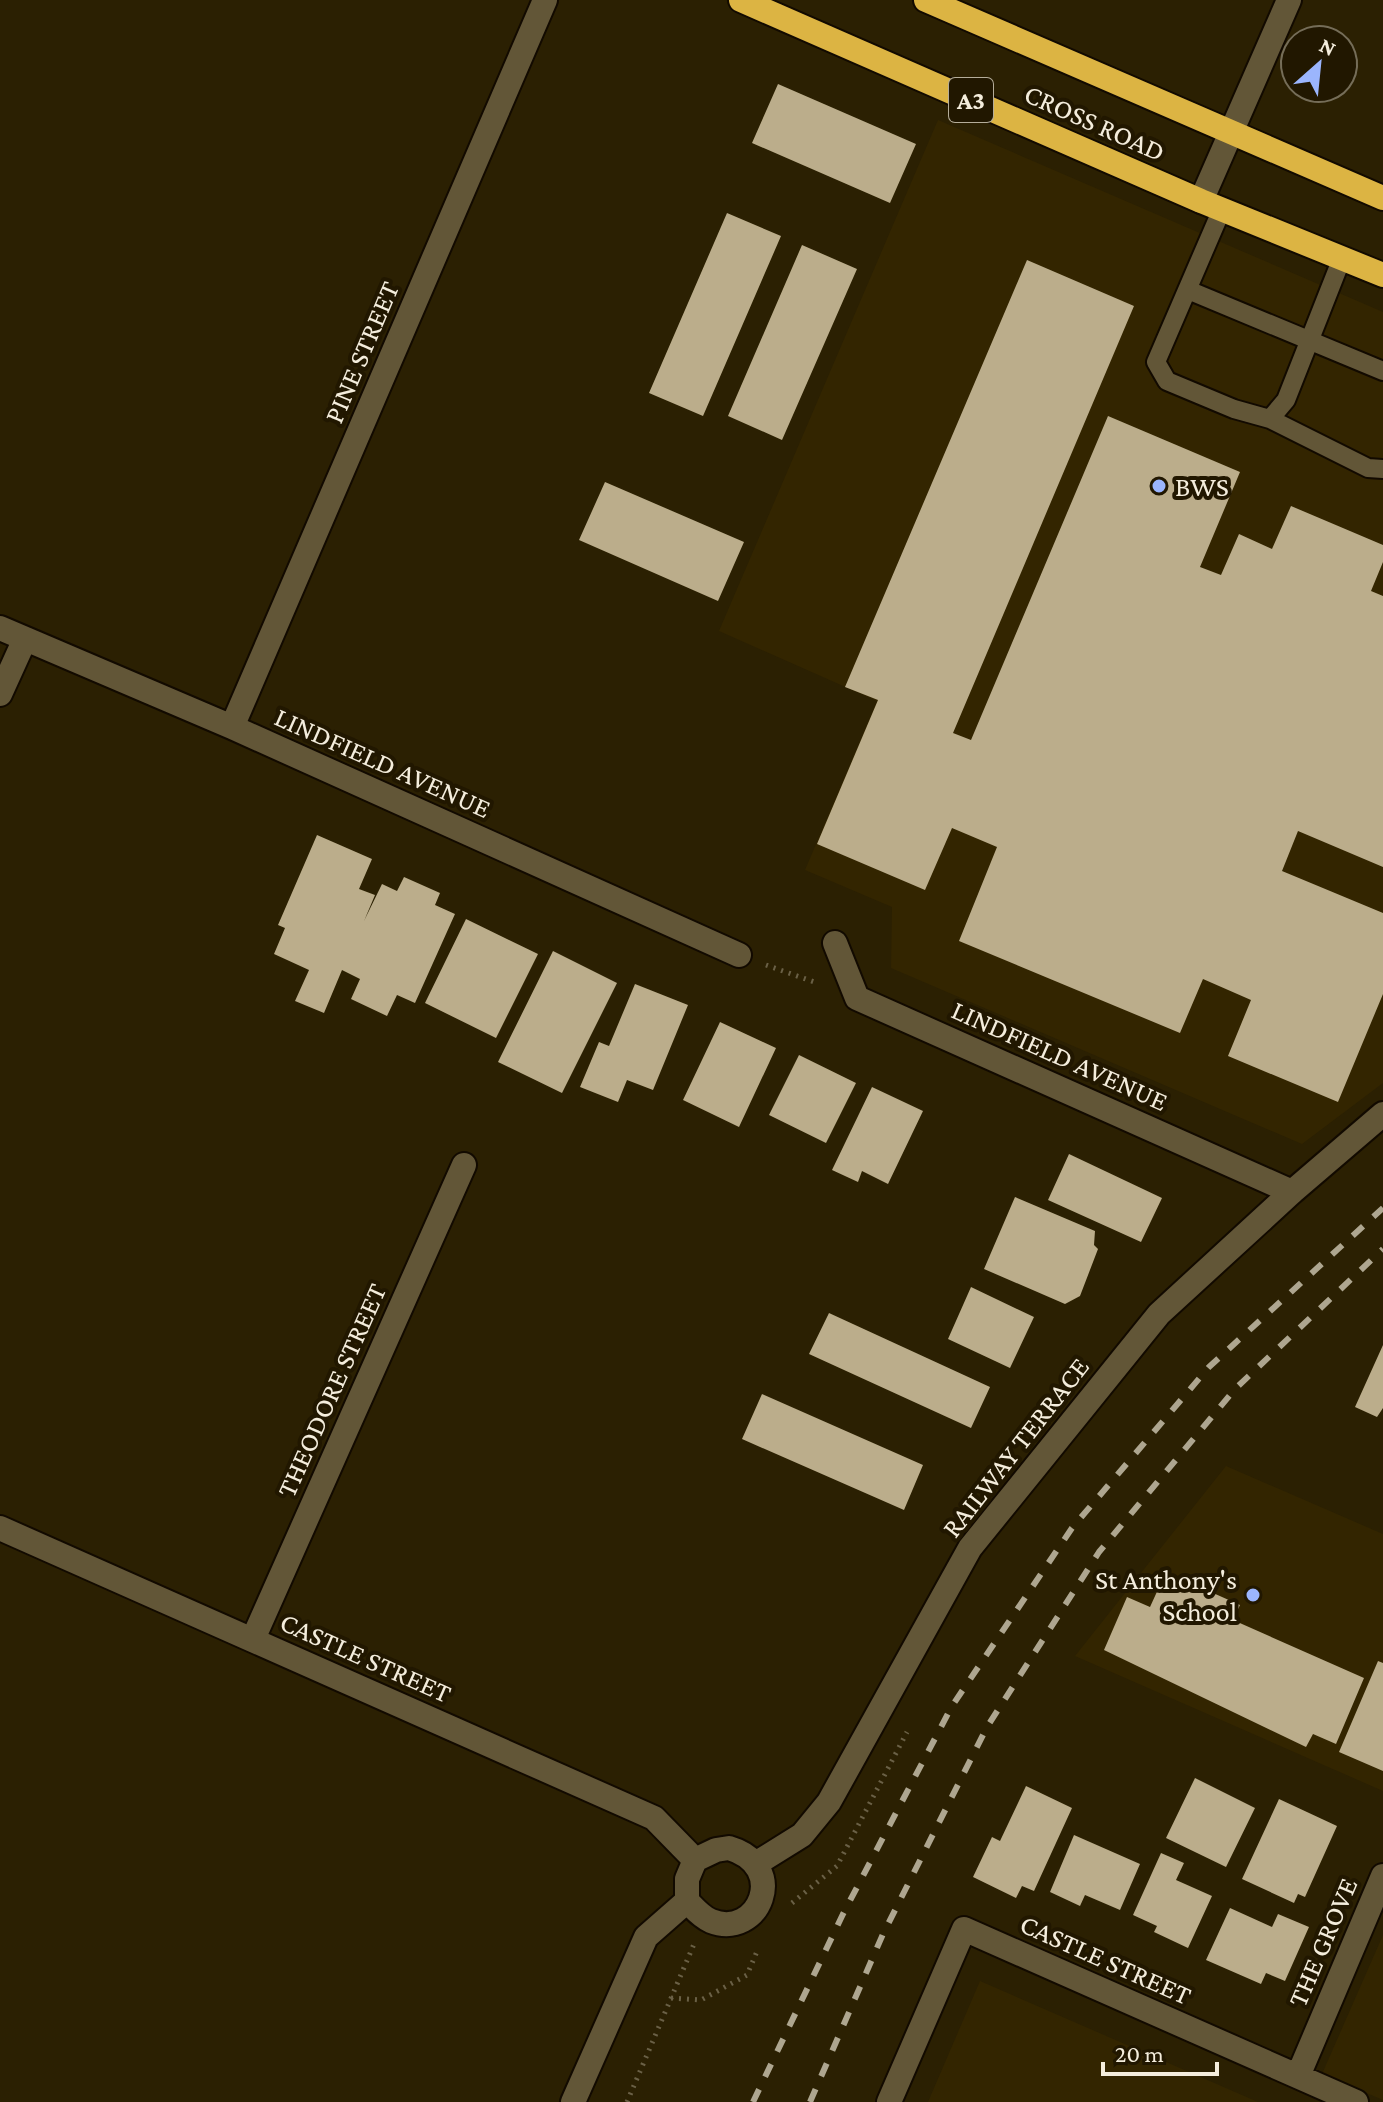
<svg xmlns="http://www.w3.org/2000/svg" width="1383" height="2102" font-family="'Crimson Pro',serif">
<rect width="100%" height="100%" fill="#2b2002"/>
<path fill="#332500" d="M938 120 1383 312V1083L1302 1144 891 968 892 907 805 870 877 701 719 631Z
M1226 1466 1383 1534V1791L1075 1656Z
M1383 1935V2100L1322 2074Z
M980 1981 1258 2102H928Z"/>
<path fill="#bbad8b" d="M778 84 916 144 890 203 752 143Z
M727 213 781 236 703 416 649 393Z
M802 245 857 269 782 440 728 416Z
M1027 260 1134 306 953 733 971 740 1108 416 1240 472 1200 567 1221 575 1239 534 1272 549 1291 506 1383 545V562L1371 591 1383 596V867L1298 831 1282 871 1383 913V994L1338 1102 1228 1056 1251 1000 1203 979 1180 1033 959 941 997 847 952 828 925 890 817 844 878 700 845 687Z
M605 482 744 542 718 601 579 540Z
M317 835 372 859 359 889 375 895 364 921 382 884 397 891 404 877 440 893 435 905 455 914 415 1003 397 995 387 1016 351 999 360 979 342 970 324 1013 295 1001 309 970 274 954 285 928 278 925Z
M466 919 538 954 496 1038 425 1003Z
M553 951 617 983 562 1093 498 1062Z
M635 984 688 1005 653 1090 627 1080 618 1102 580 1087 599 1042 609 1046Z
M720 1022 776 1048 739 1127 683 1100Z
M799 1055 856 1083 826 1143 769 1115Z
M872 1087 923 1111 888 1184 862 1171 858 1182 832 1170Z
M1069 1154 1162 1198 1141 1242 1048 1200Z
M1015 1197 1095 1231 1094 1245 1098 1249 1080 1296 1065 1304 984 1269Z
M971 1287 1034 1317 1010 1368 948 1339Z
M829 1313 990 1387 971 1428 809 1354Z
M1383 1345V1408L1377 1417 1355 1407Z
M762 1394 923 1465 904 1510 742 1439Z
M1166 1572 1240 1605 1233 1620 1364 1678 1336 1744 1313 1734 1306 1747 1104 1650 1127 1597 1150 1607Z
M1378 1661 1383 1663V1771L1339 1752Z
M1195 1778 1255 1808 1226 1867 1166 1838Z
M1026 1786 1072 1808 1034 1891 1022 1886 1016 1898 973 1877 992 1837 1000 1841Z
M1279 1799 1337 1826 1305 1897 1298 1894 1294 1903 1242 1879Z
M1074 1835 1140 1864 1120 1910 1085 1895 1080 1906 1050 1892Z
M1161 1853 1184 1863 1176 1880 1212 1896 1188 1948 1154 1932 1157 1926 1133 1915Z
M1230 1908 1272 1927 1278 1914 1309 1927 1285 1981 1266 1973 1261 1984 1206 1960Z"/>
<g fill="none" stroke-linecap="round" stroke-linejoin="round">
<g stroke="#120a00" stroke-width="22">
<path id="lane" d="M1222 209 1156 362 1167 381 1234 409 1270 419 1286 400 1342 258
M1188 290 1383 371
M1270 419 1368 468 1383 469"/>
</g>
<g stroke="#120a00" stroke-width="28">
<path id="street" d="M1201 201 1289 0
M0 628 232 727 739 955
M0 694 25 639
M232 727 545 0
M835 943 857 998 1292 1192
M0 1528 654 1818 695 1860
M253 1639 464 1165
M729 1848C790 1866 759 1940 711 1921 701 1917 694 1908 687 1901V1879L695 1860 716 1850Z
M757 1863 802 1835 829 1802 970 1548 1159 1314 1292 1192 1383 1114
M1298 2076 1383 1876
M573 2102 646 1937 687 1901
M889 2102 964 1929 1356 2102"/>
</g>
<g stroke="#120a00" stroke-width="28">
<path id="highway" d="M741 0 1201 201 1383 275
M926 0 1383 198"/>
</g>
<path stroke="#6a6046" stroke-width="5" stroke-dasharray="2 6" stroke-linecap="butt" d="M766 965 817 983
M792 1903 837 1866 907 1732
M671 1998 701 2000 747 1975 758 1949
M627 2102 694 1944"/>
<use href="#lane" stroke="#625637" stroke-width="18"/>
<use href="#street" stroke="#625637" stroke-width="24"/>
<use href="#highway" stroke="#dcb443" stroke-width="24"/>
<path stroke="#aea690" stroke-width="6" stroke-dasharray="14 14" stroke-linecap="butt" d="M753 2102 843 1914 952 1706 1072 1528 1209 1367 1383 1208
M810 2102 883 1934 987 1727 1099 1552 1235 1389 1383 1249"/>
</g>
<g fill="#9bb5fd" stroke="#211700" stroke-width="3">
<circle cx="1159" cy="486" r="8"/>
<circle cx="1253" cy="1595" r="8"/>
</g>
<g text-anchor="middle" stroke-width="8" stroke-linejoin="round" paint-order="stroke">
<rect fill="#211700" stroke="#b5ad9a" stroke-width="2" x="949" y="78" width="44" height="44" rx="6"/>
<g font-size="26" font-weight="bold" fill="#f4eddc">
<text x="971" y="109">A3</text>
</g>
<g font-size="28" fill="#f4eddc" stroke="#211700">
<text transform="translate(1095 122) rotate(24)" y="10">CROSS ROAD</text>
<text transform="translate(361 352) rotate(-67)" y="10">PINE STREET</text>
<text transform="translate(383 762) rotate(24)" y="10">LINDFIELD AVENUE</text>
<text transform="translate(1060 1055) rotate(24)" y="10">LINDFIELD AVENUE</text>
<text transform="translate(331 1390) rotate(-66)" y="10">THEODORE STREET</text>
<text transform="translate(1015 1447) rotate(-52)" y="10">RAILWAY TERRACE</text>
<text transform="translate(366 1657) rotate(24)" y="10">CASTLE STREET</text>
<text transform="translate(1322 1942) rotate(-67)" y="10">THE GROVE</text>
<text transform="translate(1106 1959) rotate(24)" y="10">CASTLE STREET</text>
</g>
<g font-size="28" fill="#f4eddc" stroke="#211700" text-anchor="start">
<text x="1175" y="496">BWS</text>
<text x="1237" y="1589" text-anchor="end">St Anthony's<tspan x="1237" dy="32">School</tspan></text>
</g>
</g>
<g transform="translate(1319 64) rotate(27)"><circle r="38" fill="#211700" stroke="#756d58" stroke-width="2"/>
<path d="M0-6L14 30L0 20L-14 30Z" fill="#9bb5fd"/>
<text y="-12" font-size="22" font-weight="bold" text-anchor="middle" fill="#f4eddc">N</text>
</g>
<path d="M1103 2062v12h114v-12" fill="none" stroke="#f4eddc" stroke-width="4"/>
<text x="1115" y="2062" font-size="24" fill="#f4eddc" stroke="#211700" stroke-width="6" paint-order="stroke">20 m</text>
</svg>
